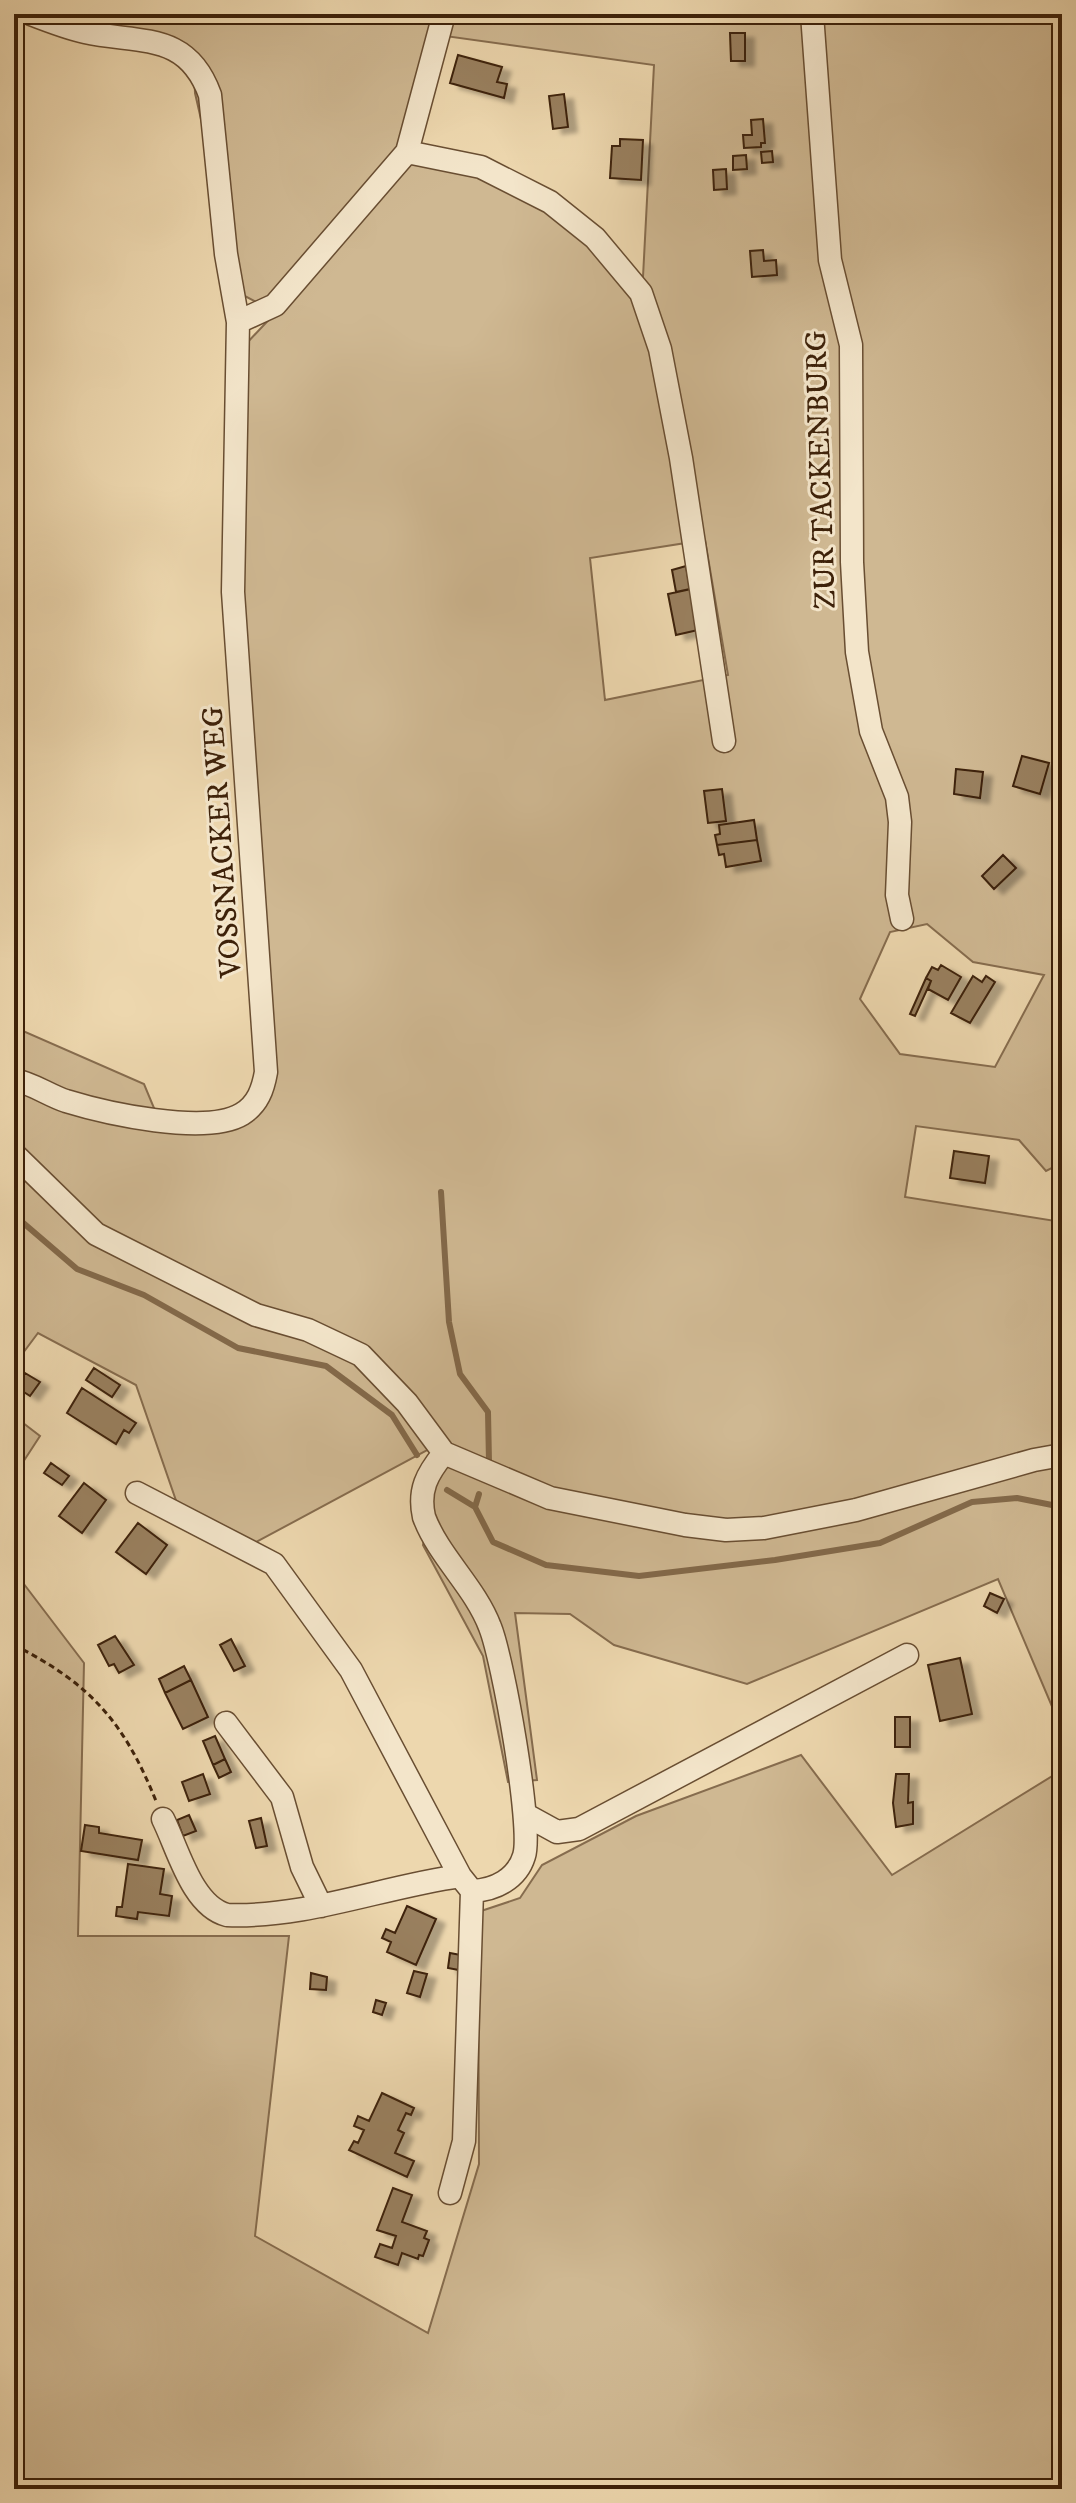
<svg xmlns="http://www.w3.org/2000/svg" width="1076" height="2503" font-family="'IM FELL DW Pica',serif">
<defs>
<filter id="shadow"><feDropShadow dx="9" dy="5" stdDeviation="2" flood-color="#0004"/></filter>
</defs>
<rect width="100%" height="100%" fill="#edd7ae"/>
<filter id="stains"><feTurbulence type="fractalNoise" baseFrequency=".0025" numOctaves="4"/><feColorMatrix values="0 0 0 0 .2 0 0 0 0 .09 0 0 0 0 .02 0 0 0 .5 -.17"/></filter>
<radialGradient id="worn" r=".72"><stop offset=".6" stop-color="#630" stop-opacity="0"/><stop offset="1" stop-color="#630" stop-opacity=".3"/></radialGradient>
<path fill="#cfb892" stroke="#866c4e" stroke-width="2" fill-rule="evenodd" d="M61 14H442L402 152 266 307 241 294 195 93 194 67 87 29Z
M451 14H1062V1163L1046 1171 1019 1140 916 1126 905 1197 1062 1222V1730L998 1579 747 1684 614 1645 570 1614 515 1613 537 1780 508 1782 483 1656 423 1545 442 1442 247 1547 180 1512 136 1385 38 1333 14 1365V1027L144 1084 161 1125 233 1126 269 1087 237 580 245 345 327 258 408 162H478L643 277 654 65 445 36ZM705 540 728 675 605 700 590 558ZM927 924 973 962 1044 975 995 1067 900 1054 860 999 890 932Z
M14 1416 40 1436 14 1476Z
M14 1571 84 1663 78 1936H289L255 2236 428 2333 479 2164 478 1912 520 1898 542 1865 636 1816 801 1755 892 1875 1062 1770V2489H14Z"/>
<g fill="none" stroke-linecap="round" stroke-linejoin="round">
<path stroke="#83694a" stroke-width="6" d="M441 1192 449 1322 460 1374 488 1412 489 1462
M14 1215 77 1269 144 1295 238 1348 326 1366 392 1415 417 1455
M447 1490 475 1507 493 1542 546 1565 639 1576 775 1560 880 1543 972 1502 1017 1498 1062 1507
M475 1507 479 1494"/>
</g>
<path fill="#99805f" stroke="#3d2109" stroke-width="2" filter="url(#shadow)" d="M730 33H745V61H731Z
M458 55 502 67 497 82 507 84 504 98 450 83Z
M564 94 568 127 553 129 549 96Z
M763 119 765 143H761V147L744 148 743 135H752L751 120Z
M620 139 643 140 641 180 610 178 612 146H620Z
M772 151 773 162 762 163 761 152Z
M746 155 747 169 733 170V156Z
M726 169 727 189 714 190 713 170Z
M763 250 764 261 776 260 777 275 752 277 750 251Z
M686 566 690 589 676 592 672 570Z
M691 589 698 630 676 635 668 594Z
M1022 756 1049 763 1040 794 1013 786Z
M956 769 983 772 980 798 954 794Z
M722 789 726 821 708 823 704 791Z
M754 820 757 840 717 845 715 835 720 834 719 825Z
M757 840 761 861 726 867 724 854 719 855 717 845Z
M1003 855 1016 868 994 889 982 876Z
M941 965 961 977 948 1000 928 989 931 981 926 978 932 967 938 970Z
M973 976 982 982 986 976 995 982 970 1023 951 1013Z
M926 978 931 981 915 1016 910 1014Z
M954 1151 989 1156 985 1183 950 1178Z
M94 1368 120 1385 112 1397 86 1380Z
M25 1373 40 1382 30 1396 16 1387Z
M82 1388 136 1423 129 1433 124 1430 116 1444 67 1413Z
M51 1463 69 1476 62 1485 44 1473Z
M84 1483 106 1500 82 1533 59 1516Z
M138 1523 167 1545 146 1574 116 1552Z
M990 1593 1004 1599 997 1613 984 1606Z
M115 1636 134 1665 119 1673 114 1664 109 1666 98 1645Z
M231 1639 245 1666 234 1671 220 1645Z
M960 1658 972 1714 940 1721 928 1665Z
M184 1666 191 1680 165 1693 159 1679Z
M191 1680 208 1717 183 1729 165 1693Z
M895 1717H910V1747H895Z
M215 1736 225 1759 213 1765 203 1741Z
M225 1759 231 1772 219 1778 213 1765Z
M203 1774 210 1794 189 1801 182 1782Z
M896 1774H909L908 1803 913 1802V1824L896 1827 893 1803Z
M189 1815 196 1831 183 1836 177 1820Z
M261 1818 267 1846 256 1848 249 1821Z
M85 1825 99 1827V1833L142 1840 138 1860 81 1851Z
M128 1864 164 1869 160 1894 172 1896 169 1916 138 1912 137 1919 116 1916 117 1907H122Z
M407 1906 436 1919 416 1965 387 1952 391 1942 382 1938 386 1929 395 1933Z
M450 1953 466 1956 464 1971 448 1968Z
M414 1971 427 1974 420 1997 407 1993Z
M311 1973 327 1977 326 1990 310 1989Z
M376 2000 386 2003 382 2015 373 2012Z
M382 2093 414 2108 411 2115 406 2113 398 2130 404 2133 395 2153 414 2161 407 2177 349 2150 354 2141 358 2143 364 2130 354 2126 358 2116 369 2121Z
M393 2188 412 2195 402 2222 427 2231 424 2238 429 2240 423 2256 419 2255 418 2259 402 2253 398 2265 375 2257 380 2244 392 2248 396 2236 377 2230Z"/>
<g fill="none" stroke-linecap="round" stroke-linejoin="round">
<g stroke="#694e32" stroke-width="25">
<path id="minor" d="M812 14 830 260 851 345 852 562 857 652 871 731 897 797 900 822 897 895 902 919
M407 152 481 167 550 202 595 238 641 293 660 349 681 458 724 741
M238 322 275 305 407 152 444 14
M14 1080C32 1083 48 1095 66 1101 105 1113 206 1136 242 1114 258 1104 263 1089 266 1072L233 592 238 322 226 254 210 95C187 31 140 44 85 32 67 28 49 21 31 14
M14 1154 96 1234 256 1315 308 1330 361 1355 407 1403 444 1453 550 1498 685 1525 726 1530 764 1528 856 1510 1034 1460 1062 1455
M444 1453C427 1474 418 1490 424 1517 439 1557 475 1587 490 1627 503 1659 533 1828 524 1856 517 1879 495 1890 472 1891
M137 1493 274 1564 351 1670 460 1876 472 1891
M226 1723 282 1797 302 1867 321 1906
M526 1815 557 1832 579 1829 907 1655
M163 1819C178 1849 192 1906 227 1915 307 1918 382 1887 460 1876
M450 2193 464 2141 472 1891"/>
</g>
<path stroke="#3d2109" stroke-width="3" stroke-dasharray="6 4" stroke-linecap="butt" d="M14 1645C91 1684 124 1722 156 1801"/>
<use href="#minor" stroke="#f3e5ca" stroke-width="22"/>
</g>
<g text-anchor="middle" stroke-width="6" stroke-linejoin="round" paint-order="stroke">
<g font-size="30" fill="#3d2109" stroke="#f3e5ca">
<text transform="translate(820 470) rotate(-92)" y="10">ZUR TACKENBURG</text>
<text transform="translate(221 842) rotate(-94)" y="10">VOSSNACKER WEG</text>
</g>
</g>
<rect width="1076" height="2503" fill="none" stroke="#edd7ae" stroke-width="48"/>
<rect x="16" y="16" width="1044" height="2471" fill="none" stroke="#3d2109" stroke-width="4"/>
<rect x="24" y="24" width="1028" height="2455" fill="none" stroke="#3d2109" stroke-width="2"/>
<rect width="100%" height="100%" filter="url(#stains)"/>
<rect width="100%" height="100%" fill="url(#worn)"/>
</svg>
